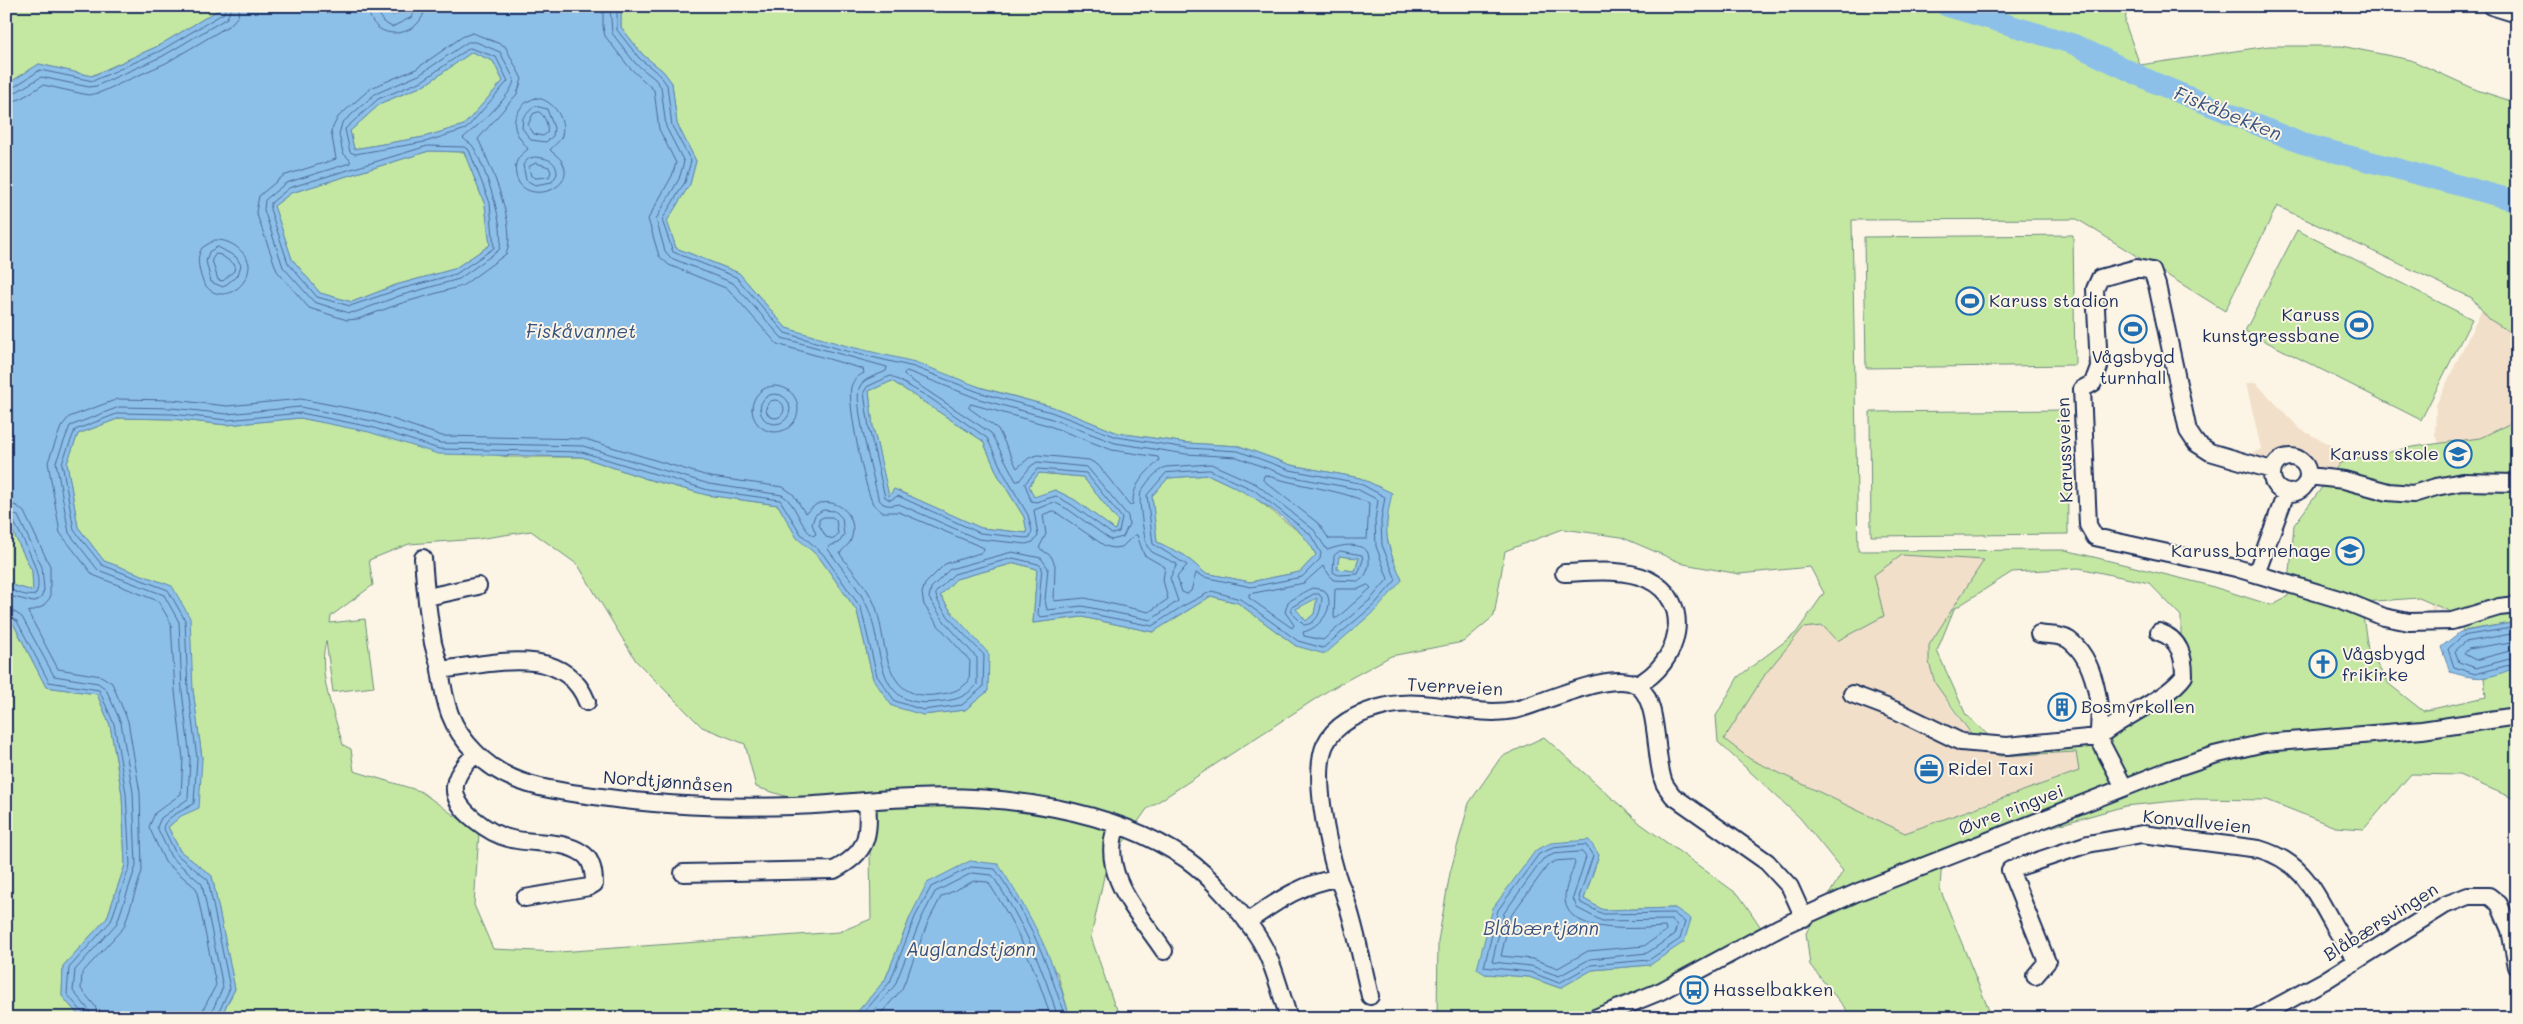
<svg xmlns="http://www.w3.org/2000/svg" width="2523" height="1024" font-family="Mali,sans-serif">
<rect width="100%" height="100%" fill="#fcf5e5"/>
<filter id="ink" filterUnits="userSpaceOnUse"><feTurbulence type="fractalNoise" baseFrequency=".02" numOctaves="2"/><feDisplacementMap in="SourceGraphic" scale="10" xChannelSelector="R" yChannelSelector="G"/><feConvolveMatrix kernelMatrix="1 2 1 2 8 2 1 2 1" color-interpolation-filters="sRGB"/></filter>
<g filter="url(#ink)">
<path fill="#f1dfc9" d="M2517 293V582L2445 608 2437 607 2432 613 2415 495 2317 472 2306 456 2292 452 2286 451 2259 460 2252 453 2261 449 2246 383H2256L2300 429 2336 448 2384 459 2439 443 2435 435 2436 405 2480 313 2488 301Z
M1902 555 1984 560 1929 645 1948 704 1974 738 1999 756 2076 752 2080 771 1905 833 1749 759 1724 739 1766 673 1803 628 1823 626 1874 575Z"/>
<path fill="#c4e8a2" stroke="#708c80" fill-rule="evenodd" d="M6 6H225L158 46 91 76 39 64 6 85Z
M621 6H2127L2125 23 2140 65 2269 46H2341L2411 60 2477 90 2517 103V355L2508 331 2489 319 2472 298 2277 206 2225 311 2077 219 1852 220 1858 551 2065 550 2204 584 2271 605 2288 596 2294 525 2340 463 2412 447 2480 438 2513 422 2517 397V622L2463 631 2456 614 2419 598 2361 602 2368 650 2389 684 2423 711 2486 697 2484 678 2517 667V800L2459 775 2411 774 2364 829 2335 827 2267 800 2195 799 2125 806 1942 858 1940 889 1992 1018H1853L1810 965 1806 933 1843 871 1800 818 1718 742 1716 716 1738 677 1796 633 1824 593 1810 567 1739 574 1684 564 1621 537 1563 529 1505 551 1494 616 1463 642 1391 656 1329 690 1147 809 1106 867 1091 937 1114 1004 1124 1018H1070L1057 972 911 915 885 980 852 1018H220L235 989 212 876 180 851 168 827 181 816 202 758 193 690 171 586 104 561 78 527 67 463 78 434 120 418 172 419 227 425 300 418 508 457H582L647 479 707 495 778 505 797 537 819 557 857 611 873 679 923 715 965 710 988 691 953 614 940 595 956 579 1015 563 1037 569 1033 623 1082 617 1153 632 1211 596 1238 603 1296 646 1402 580C1385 541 1383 535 1391 493L1360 478 1291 465 1239 446 1187 443 1118 433 1053 407 983 388 786 328 739 273 676 248 667 221 690 184 696 161 677 124 672 83 663 71 643 55 621 27ZM531 531 578 565 636 661 702 727 745 744 756 787 788 797 860 798 870 850 871 919 839 932 559 952 493 949 474 905 479 833 420 791 354 771 351 749 343 745C334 712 317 675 326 641L333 692 374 687 365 619 330 623 331 616 373 585 369 560 409 544 478 539ZM1902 555 1984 560 1929 645V662L1935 683 1974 738 1999 756 2076 752 2079 771 1905 833 1750 759 1724 739 1766 673 1803 628 1823 626 1837 641 1884 616 1874 575ZM2079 568 2149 583 2181 616V667L2146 704 2076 735 2000 746 1966 715 1937 651 1954 609 2012 572Z
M472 52 493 61 503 81 464 125 424 137 354 149 350 131 381 103 425 85Z
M429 151 464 152 485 205 490 245 454 269 396 285 352 302 320 293 292 259 274 206 291 193Z
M2297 230 2472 319 2421 420 2245 331Z
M2073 235 2075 365 1866 368 1864 237Z
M892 381 983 441 998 475 1024 517 1028 533 981 528 894 489 889 497 873 427 869 391Z
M2067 410 2068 534 1871 536 1870 412Z
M1039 473 1083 477 1118 521 1115 530 1075 500 1055 490 1034 498 1029 486Z
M1209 475 1250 494 1307 538 1316 555 1300 572 1250 582 1205 573 1184 555 1157 542 1152 496 1168 478Z
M6 518 32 571 33 591 12 585 6 577Z
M1339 556 1359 558 1355 571 1337 569Z
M1318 597 1314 614 1306 621 1295 609Z
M6 619 13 623 46 687 97 694 110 725 122 794 125 865 107 918 63 966 62 996 81 1018H6Z
M1544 737 1641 824 1739 895 1764 932 1733 964 1670 990 1590 1018H1437L1438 941 1450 873 1469 803 1501 757ZM1599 855 1584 899 1603 910 1675 908 1650 965 1592 970 1560 988 1529 977 1485 974Z"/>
<path fill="#8dc0e9" stroke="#5f86b1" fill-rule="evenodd" d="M225 6H386L393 16 410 6H621V27L643 55 663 71 672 83 677 124 696 161 690 184 667 221 676 248 739 273 786 328 847 346 915 362 982 388 1053 407 1118 433 1187 443 1239 446 1291 465 1360 478 1392 493C1383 535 1385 541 1402 580L1378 608 1325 654 1296 646 1238 603 1211 596 1153 632 1082 617 1033 623 1037 569 1015 563 956 579 940 596 953 614 989 654 988 691 965 710 923 715 892 706 873 679 857 611 819 557 797 538 778 505 707 495 647 479 582 457 438 454 369 432 300 418 227 425 172 419 120 418 78 434 67 463 78 527 104 561 172 586 190 618 193 690 202 758 199 808 181 816 168 827 180 851 212 876 235 989 220 1018H81L62 996 63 966 107 918 125 865 122 794 110 725 97 694 46 687 13 623 6 619V577L12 585 33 591 32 571 6 518V85L39 64 92 76 158 46ZM472 52 493 61 503 81 464 125 424 137 354 149 350 131 381 103 425 85ZM429 151 464 152 485 205 490 245 454 269 396 285 352 302 320 293 292 259 274 206 291 193ZM892 381 983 441 998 475 1024 517 1027 533 981 528 894 489 889 496 873 427 869 391ZM1039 473 1083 477 1118 521 1115 530 1075 500 1055 490 1034 497 1029 486ZM1209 475C1245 491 1300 520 1316 555L1300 572 1250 582 1205 573 1184 555 1157 542 1152 496 1168 478ZM1339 556 1359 558 1355 571 1337 569ZM1317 598 1314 614 1306 621 1296 609Z
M2517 622V667C2487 679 2481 681 2450 672L2441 647 2460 632Z
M1589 840 1599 855 1584 899 1603 910 1675 908 1691 919 1684 942 1650 965 1592 970 1560 988 1529 977 1485 974 1477 969 1493 908 1536 850 1551 843Z
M970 861 998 864C1032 916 1053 957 1070 1018H852L885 980 911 915 927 883Z"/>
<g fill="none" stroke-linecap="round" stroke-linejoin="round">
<path stroke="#496996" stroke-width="1" d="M368 6C370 46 424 38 425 6
M376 6 383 22 392 27 412 17 417 6
M473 33 505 46 522 79 517 94 478 139C490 163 518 228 506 254L462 286 402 303 358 319 347 320 309 308 277 271 256 212 259 196 283 176 336 159 331 131 338 117 371 88 416 69 462 37Z
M468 42H476L500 52 514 79C514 95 475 128 463 138 466 142 472 143 474 148 485 168 507 229 499 250L459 279 399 296 356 312 349 313 314 302 283 267 264 210 265 200 286 183 350 163V160L343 153 339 134 342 123 375 94 419 75Z
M470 48 496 57 508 81 466 129 425 142 355 154 350 152 345 129 378 99 422 81Z
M6 89 14 87 40 70 93 81 160 51 224 13 226 6
M6 95 16 92 41 77 89 87 96 86 163 56 227 18 232 6
M536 98C554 99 568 122 561 138 558 143 553 146 550 150 554 154 558 156 561 160 581 190 522 207 516 175 515 169 515 164 518 159 520 155 525 152 528 149 518 136 508 125 520 109 524 103 529 100 536 98Z
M6 103 20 99 43 85 88 95 99 93 166 63 230 25 238 16 240 6
M535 106 547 109 554 128 553 136 546 142 531 140 522 128 523 118Z
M539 112C545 115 549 127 547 133L543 136 534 134 528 125 533 114Z
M428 146 464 147 469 150 490 203 494 248 456 274 397 290 350 306 317 297 288 263 270 209 271 203 289 188Z
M535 157C546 158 557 160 557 174L552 182 535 185 526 180 523 165 528 159Z
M536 163 549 167 551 172 549 177 536 178 531 176 529 167Z
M215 240C229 239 245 250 249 264 250 293 208 310 200 272 198 263 197 256 202 248Z
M218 247 236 257 241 265 238 275 223 287 211 282 206 261 209 252Z
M216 254 221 255 235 265 234 271 223 281 218 280 212 260Z
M891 376 930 398 987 438 1003 472 1028 515 1032 531 1030 537 1026 538 980 533 898 496 890 500 885 497 869 428 864 392 867 387Z
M752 409a23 23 0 1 1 46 0a23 23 0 1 1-46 0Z
M760 409a15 15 0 1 1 30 0a15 15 0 1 1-30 0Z
M766 409a9 9 0 1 1 18 0a9 9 0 1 1-18 0Z
M971 404 1047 425 1112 450 1158 457 1159 461C1146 472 1132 485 1133 504L1130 505 1098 465 1089 460 1038 455 1029 458 1017 468 998 429 969 408Z
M1038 469 1086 473 1122 518 1119 532 1112 534 1072 505 1056 496 1036 502 1031 501 1025 484Z
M1210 470 1254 490 1310 534 1321 553 1320 559 1302 577 1251 587 1204 577 1196 573 1191 591 1187 594 1182 592 1177 577 1187 565 1153 544 1147 495 1166 473Z
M1265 475C1299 487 1336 488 1369 503L1367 539H1329L1319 524 1263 480Z
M6 503 17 506 24 512 50 566V598L42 607 28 612 58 669 101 676 112 683 128 721 140 793 142 871 124 927 82 973 81 989 95 1006 99 1018
M6 511 18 516 42 567 44 590 41 598 33 602 6 595
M1054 511 1105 546 1113 548 1122 547 1134 535H1137L1144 555 1165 567 1163 580 1168 599 1149 612 1085 598 1054 601 1055 565 1051 556 1039 548 1046 534 1043 515Z
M6 517 13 520C21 537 47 578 35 595 27 597 12 592 6 586
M824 517H832L836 520 838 534 834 539 826 537 819 525V520Z
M1340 551 1362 555 1363 560 1358 574 1338 575 1333 572 1334 556Z
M1368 585 1371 588 1337 618H1334L1335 589H1358Z
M1314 594H1319L1322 598C1321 610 1318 624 1304 625L1293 614 1291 608Z
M6 609 13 611 22 617 54 676 98 683 106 689 121 723 133 792 136 866 117 923 75 970 73 991 89 1010 91 1018
M6 616 17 621 49 682 99 690 114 724 126 793 130 865 111 921 69 968 67 994 83 1013 85 1018
M2517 627 2462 636 2448 649 2454 667 2475 674 2517 663
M2517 633 2465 642 2455 651 2459 662 2476 668 2517 657
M2517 641 2468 649 2464 654 2476 660 2517 649
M1586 845 1593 856 1579 897 1581 903 1603 914 1673 913 1685 922 1680 939 1649 960 1591 965 1559 983 1530 972 1484 967 1498 910 1539 854 1553 848Z
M1582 852 1586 857 1573 898 1577 908 1602 921 1671 920 1677 925 1674 935 1647 953 1590 959 1559 976 1531 966 1492 962 1504 913 1543 859 1554 854Z
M1573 860 1575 863C1572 874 1564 888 1565 900 1568 936 1641 928 1665 927L1666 931 1644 946 1588 951 1558 968 1533 959 1501 956 1510 917 1548 865 1556 861Z
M202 1018 204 1008 216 985 196 888 165 862 149 827 155 813 181 794 183 759 175 691 171 623 158 601 93 575 60 533 48 462 61 427 69 417 118 399 173 400 227 406 301 399 374 413 442 436 585 439 711 477 783 487 793 494 805 513C811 510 814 504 821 503 843 499 860 521 850 542 847 547 842 549 840 554 851 570 868 587 875 605 888 639 880 701 935 695 950 693 958 692 969 681L970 661 938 625 924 605 922 593 925 584 945 564 983 552 984 548 899 512H882L873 504C865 489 847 403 851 387 853 380 858 376 864 373L863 369 777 344 728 289 669 265 659 256 648 219 672 176 676 163 659 129 654 90 629 67 605 36 603 27V6
M209 1018 223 987 202 884 171 857 157 827 161 818 188 799 190 759 182 691 179 622 164 595 98 570 69 533 56 462 70 426 119 407 172 408 227 414 300 407 372 421 440 443 583 446 709 484 782 495C797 504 799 526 813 536L816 534 812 524 815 515 823 510 835 511 842 518 844 535 839 543 829 546 828 549C840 567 858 586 867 606 885 644 871 710 936 702 955 700 963 699 977 685V658L944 621 929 598 931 588 950 569 1012 552 1041 558 1048 568 1045 600 1047 610 1082 606 1151 620 1178 601 1170 578 1177 564 1152 552 1147 546C1144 537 1138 500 1141 492 1145 484 1157 470 1166 467L1211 464 1256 484 1314 530 1327 550C1339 546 1356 541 1367 551 1372 561 1368 576 1359 581L1333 580 1323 566 1304 583 1249 594V598L1292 628 1294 625 1285 612 1288 602 1312 588 1324 590C1338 605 1320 629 1303 632L1304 636 1323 640 1370 600 1388 579 1376 546 1375 521 1378 500 1357 489 1288 476 1237 457 1186 454 1115 443 1049 418 979 399 907 371 904 373 905 376 991 433 1016 481H1019L1031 466 1037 462 1087 467 1128 516 1129 524 1123 537 1111 540 1069 510 1054 502 1034 510 1038 536 1033 542 1026 544 978 539 899 504C890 506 882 507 878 497 874 479 852 399 860 386 864 378 879 375 886 371L887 367 782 338 733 283 671 258 665 251 656 219 679 179 684 162 666 127 661 87 655 79 635 63 612 33 610 6
M216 1018 230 988 208 880 176 854 163 827C168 814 185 811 194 803L197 758 188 690 185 620 168 590 102 565 74 530 62 463 75 430 119 413 172 414 227 420 301 413 371 427 439 449 582 452 708 490 780 500 801 534 823 554 861 608 877 676 895 701 923 710 962 705 983 687 984 655C974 644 933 606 936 592L954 574 1013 558 1038 564 1042 567 1038 614 1040 617 1082 612 1152 626 1183 606 1212 591 1240 599 1298 641 1323 648 1374 605 1396 580 1382 545 1381 521 1385 497 1359 483 1290 470 1238 451 1187 448 1117 437 1051 412 981 393 914 367 846 351 785 333 736 277 673 252 662 220 685 182 691 161 672 126 667 85 660 75 639 58 617 30V6
M859 1018 890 982 915 917 931 887 971 867 995 869C1028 915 1049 964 1065 1018
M867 1018 895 985 921 919 935 892 972 873 992 875C1022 920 1043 966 1058 1018
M877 1018 902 989 928 922 941 897 974 881 988 882C1016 924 1036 969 1051 1018"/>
<path stroke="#8dc0e9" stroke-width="21" d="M1946 6 2073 44 2153 82 2301 143 2517 201"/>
<g stroke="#1b2f5e" stroke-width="20">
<path id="minor" d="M2491 6 2517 14
M2272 475a18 18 0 1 1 36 0a18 18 0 1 1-36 0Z
M2272 470 2210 452 2196 443 2188 431 2157 285 2152 271 2137 268 2100 278 2095 289 2099 367 2093 383 2082 389 2088 525 2095 537 2236 568 2342 600 2384 617 2409 622 2452 621 2499 607 2517 605
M2308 476 2344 480 2388 492 2413 494 2436 487 2462 482 2517 483
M423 558C425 586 428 615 433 643 435 652 439 661 440 670 445 704 450 727 475 752 507 787 557 791 601 797 664 806 729 808 793 806 833 805 873 799 913 798 1000 794 1112 808 1186 859 1210 876 1239 909 1256 934 1273 959 1279 989 1289 1018
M1564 573C1589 572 1623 568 1647 579 1696 602 1679 664 1637 685
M2256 574 2286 493
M427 597 478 586
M2039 634C2049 636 2060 634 2069 640 2095 659 2103 708 2098 737
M440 670C489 665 563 641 587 702
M1852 694 1897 711 1961 742 2007 746 2098 737 2124 787
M2098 737C2121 717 2169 698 2184 676 2184 657 2180 639 2159 632
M476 754C450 777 446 797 475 820 485 828 495 835 508 838 532 845 561 839 582 853 592 859 594 873 594 884L589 887 525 898
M1117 825C1098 874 1139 913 1164 951
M683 873 834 870C867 853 870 837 867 801
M1247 922C1276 902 1302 883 1338 878
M2035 976 2047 962 2010 870 2088 844 2142 834 2259 849C2301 861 2313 888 2333 924 2340 937 2349 948 2356 961
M1370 996C1362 963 1356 929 1345 897 1343 889 1339 883 1337 876 1328 845 1312 775 1325 745 1336 721 1367 710 1391 705 1433 698 1473 718 1515 710 1541 704 1615 668 1638 686 1660 702 1654 759 1664 783 1666 787 1670 792 1673 796L1767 862 1790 887 1804 918
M1595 1018 1661 991 1780 927 1858 892 2169 770 2214 755 2264 743 2422 730 2517 716
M2256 1018 2324 981 2445 905 2468 896H2489L2499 904 2510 930 2517 967"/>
</g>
<use href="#minor" stroke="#fcf5e5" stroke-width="16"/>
</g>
</g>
<defs>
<g id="stadium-ring" transform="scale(1.4375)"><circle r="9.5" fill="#fcf5e5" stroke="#1f6fb2" stroke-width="1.5"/><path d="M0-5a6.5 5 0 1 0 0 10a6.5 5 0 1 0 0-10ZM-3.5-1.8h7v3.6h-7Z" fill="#1f6fb2"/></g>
<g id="school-ring" transform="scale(1.4375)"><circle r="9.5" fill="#fcf5e5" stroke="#1f6fb2" stroke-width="1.5"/><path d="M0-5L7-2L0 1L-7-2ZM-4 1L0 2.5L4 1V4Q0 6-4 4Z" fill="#1f6fb2"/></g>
<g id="church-ring" transform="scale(1.4375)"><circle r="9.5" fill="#fcf5e5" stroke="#1f6fb2" stroke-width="1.5"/><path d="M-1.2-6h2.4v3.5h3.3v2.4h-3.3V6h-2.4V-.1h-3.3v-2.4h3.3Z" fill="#1f6fb2"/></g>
<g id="building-ring" transform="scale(1.4375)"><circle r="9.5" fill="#fcf5e5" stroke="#1f6fb2" stroke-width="1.5"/><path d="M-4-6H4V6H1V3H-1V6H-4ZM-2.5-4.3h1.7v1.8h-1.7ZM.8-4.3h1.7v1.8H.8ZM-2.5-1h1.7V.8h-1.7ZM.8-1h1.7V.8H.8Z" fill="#1f6fb2"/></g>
<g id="office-ring" transform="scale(1.4375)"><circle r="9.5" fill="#fcf5e5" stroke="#1f6fb2" stroke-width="1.5"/><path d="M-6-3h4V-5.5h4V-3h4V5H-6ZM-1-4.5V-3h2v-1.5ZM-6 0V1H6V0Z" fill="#1f6fb2"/></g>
<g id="bus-ring" transform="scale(1.4375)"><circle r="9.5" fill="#fcf5e5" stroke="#1f6fb2" stroke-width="1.5"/><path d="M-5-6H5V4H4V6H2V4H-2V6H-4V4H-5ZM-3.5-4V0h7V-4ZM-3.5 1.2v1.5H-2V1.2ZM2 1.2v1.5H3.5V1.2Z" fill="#1f6fb2"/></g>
</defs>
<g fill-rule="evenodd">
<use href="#stadium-ring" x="1970" y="301"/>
<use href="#stadium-ring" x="2359" y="325"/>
<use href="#stadium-ring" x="2133" y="329"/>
<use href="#school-ring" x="2458" y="454"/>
<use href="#school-ring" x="2350" y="551"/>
<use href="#church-ring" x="2323" y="664"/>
<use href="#building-ring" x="2062" y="707"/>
<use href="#office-ring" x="1929" y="769"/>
<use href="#bus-ring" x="1694" y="990"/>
</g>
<g text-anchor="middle" stroke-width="4" stroke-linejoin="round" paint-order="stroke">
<g font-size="18" fill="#1b2f5e" stroke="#fcf5e5" text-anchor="start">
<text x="1989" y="307">Karuss stadion</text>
<text x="2340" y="321" text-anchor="end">Karuss<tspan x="2340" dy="21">kunstgressbane</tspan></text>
<text x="2133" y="363" text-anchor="middle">Vågsbygd<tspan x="2133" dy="21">turnhall</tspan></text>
<text x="2439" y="460" text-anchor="end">Karuss skole</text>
<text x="2331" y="557" text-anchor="end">Karuss barnehage</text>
<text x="2342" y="660">Vågsbygd<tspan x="2342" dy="21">frikirke</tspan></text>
<text x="2081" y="713">Bosmyrkollen</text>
<text x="1948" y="775">Ridel Taxi</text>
<text x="1713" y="996">Hasselbakken</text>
</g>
<g font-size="18" fill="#1b2f5e" stroke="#fcf5e5">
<text transform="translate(2065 450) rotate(-92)" y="6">Karussveien</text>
<text transform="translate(1455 687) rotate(3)" y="6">Tverrveien</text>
<text transform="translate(668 782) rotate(4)" y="6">Nordtjønnåsen</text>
<text transform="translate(2011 810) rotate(-21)" y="6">Øvre ringvei</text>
<text transform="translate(2197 822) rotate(6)" y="6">Konvallveien</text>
<text transform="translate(2381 922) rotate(-32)" y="6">Blåbærsvingen</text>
</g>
<g font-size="19" font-style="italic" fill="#385381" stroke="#fcf5e5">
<text transform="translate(2228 113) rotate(22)" y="7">Fiskåbekken</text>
<text x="581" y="338">Fiskåvannet</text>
<text x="1541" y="935">Blåbærtjønn</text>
<text x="971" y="956">Auglandstjønn</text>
</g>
</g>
<rect width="2523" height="1024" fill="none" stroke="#fcf5e5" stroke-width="25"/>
<rect x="12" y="12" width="2498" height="999" fill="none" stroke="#1b2f5e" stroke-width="2" filter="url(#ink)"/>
</svg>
